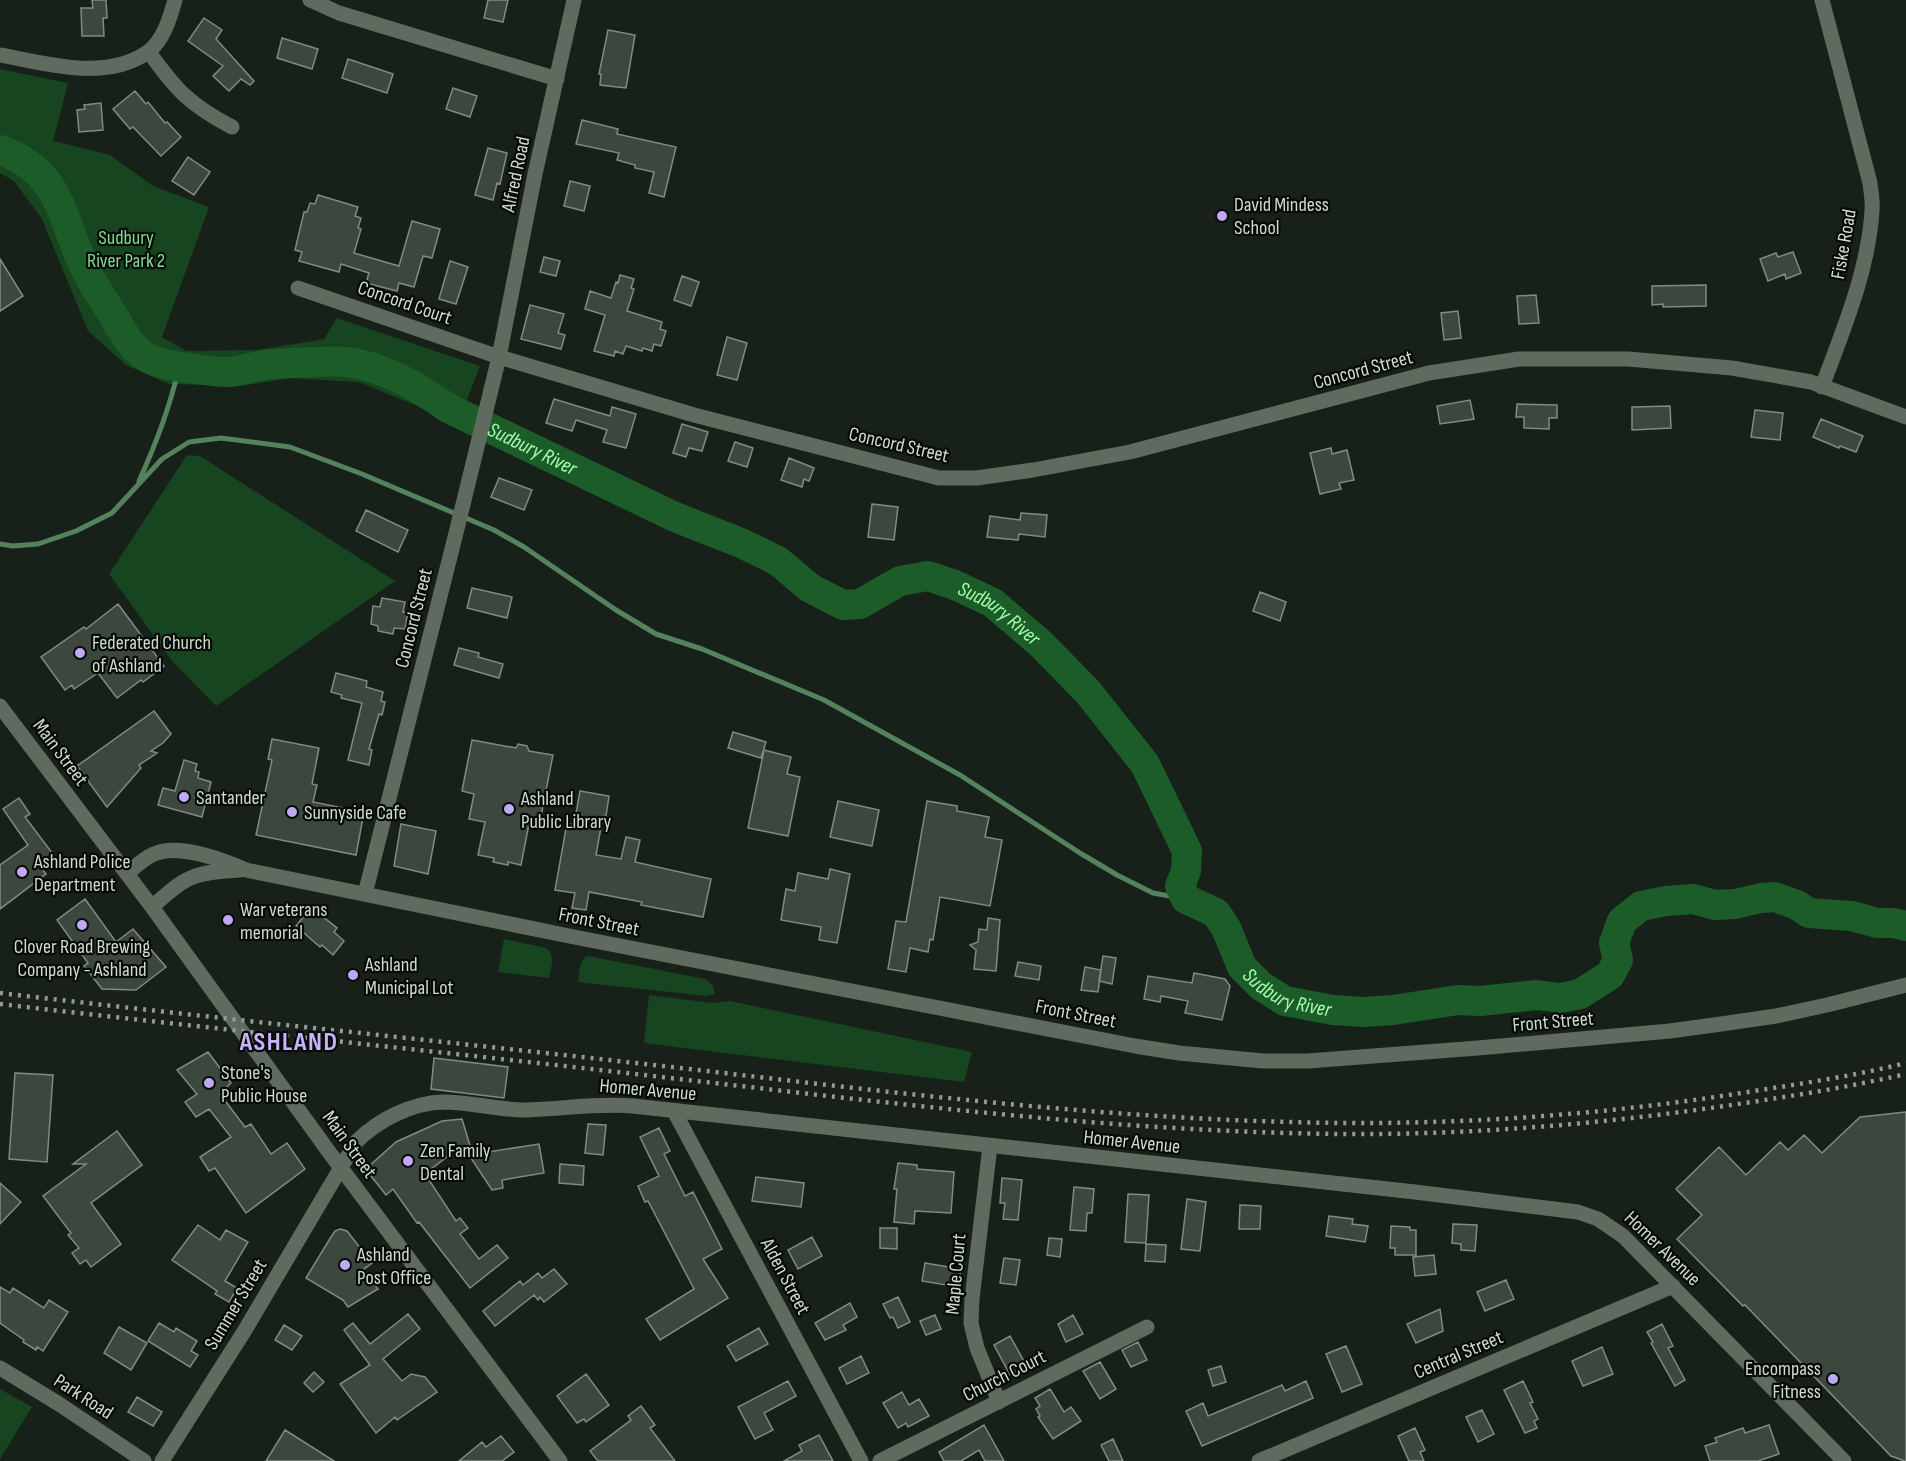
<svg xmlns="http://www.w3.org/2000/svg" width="1906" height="1461" font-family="'Sofia Sans Condensed',sans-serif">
<rect width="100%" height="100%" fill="#182119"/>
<path fill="#16451f" d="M0 69 68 83 53 141 110 155 153 186 209 207 162 337 186 351 258 350 324 339 337 318 480 366 458 423 359 382 290 378 241 386 169 384 126 365 88 331 42 219 14 181 0 173Z
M187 455 200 456 395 581 216 706 172 661 109 574Z
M504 939 546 948C556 955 551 967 549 978L498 972Z
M588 956 705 979 713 986 715 994 706 996 578 982C580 973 578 960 588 956Z
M649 995 712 1003 730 1001 972 1052 964 1082 644 1043Z
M0 1389 32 1407 0 1459Z"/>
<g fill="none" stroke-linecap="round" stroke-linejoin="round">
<path stroke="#53825c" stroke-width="5" d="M139 481C156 444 170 407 179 367
M0 544 13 546 38 544 76 531 112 513 162 459 189 442 221 438 290 447 362 474 494 530 524 547 616 610 656 634 702 649 824 700 960 775 1080 853 1117 875 1153 893 1186 899"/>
<path stroke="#1c5c29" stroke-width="30" id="s1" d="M0 150C60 170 61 217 84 266 92 284 104 300 114 317 124 334 133 352 152 360 164 366 214 372 228 372 240 371 252 367 264 365 282 363 300 363 318 362 327 362 337 361 346 362 383 366 418 387 448 408L675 517 741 543 778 561 810 588 843 605 860 604 900 581 928 576 955 585 993 603 1041 644 1088 692 1145 764 1187 851 1186 871 1180 886 1186 899 1216 913 1226 928 1242 967 1261 986 1285 1001 1333 1010 1363 1012 1393 1010 1458 1000 1480 1001 1537 995 1560 998 1580 994 1610 975 1618 960 1614 943 1622 921 1641 906 1666 901 1693 899 1715 905 1735 904 1761 898 1775 897 1797 905 1809 913 1852 916 1877 923H1893L1906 926"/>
</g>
<path fill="#3c473d" stroke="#808c81" stroke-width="1.5" d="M92 0H106L107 18H103L104 36H82L81 8H93Z
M488 0H508L503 22 484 18Z
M204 18 222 30 216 39 254 81 250 85 241 79 229 91 213 76 223 66 188 41Z
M608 30 635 35 626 88 600 85 601 74H599Z
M282 38 318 49 312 69 277 58Z
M348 59 393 74 387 93 342 78Z
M453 88 477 96 470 117 446 109Z
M135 91 146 104 148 102 165 123 167 122 181 137 161 156 133 127 130 129 113 109Z
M101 103 103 130 79 132 77 110 85 109 84 105Z
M582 120 618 129 617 134 676 147 664 197 649 193 654 172 635 168V165L617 160 619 153 576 144Z
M488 148 507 153 500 184 497 183 493 200 475 195Z
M188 157 210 172 194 195 172 181Z
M570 181 590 186 584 211 564 206Z
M318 195 358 207 355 216 361 218 358 228 361 229 354 253 399 266 412 221 440 229 432 258 423 256 414 287 399 283 397 291 366 283 369 273 341 264 339 272 299 261 302 252 295 250 304 212H307L310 203 315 204Z
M1793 252 1801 273 1786 279 1785 274 1768 281 1760 259 1776 253 1778 257Z
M544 257 560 261 556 276 540 272Z
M0 259 23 296 0 311Z
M450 261 468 267 456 304 439 299Z
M620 275 634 279 631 288 634 289 627 311 662 322 660 329 666 331 661 346 654 344 652 351 643 348 642 351 626 346 623 354 615 351 614 356 594 351 605 315 585 309 590 291 611 298 616 282 618 283Z
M682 276 699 282 691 306 674 300Z
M1706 285V306L1663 307V304L1652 305V286Z
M1536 295 1539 323 1519 324 1517 296Z
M530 305 564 314 558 333 565 335 561 349 521 339Z
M1458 311 1461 338 1444 340 1441 313Z
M727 337 747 343 737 380 717 375Z
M554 399 610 416 612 407 636 414 626 448 603 442 607 430 576 420 572 431 546 423Z
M1470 400 1474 419 1440 424 1437 406Z
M1517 404 1557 405V418H1549V429L1524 428V417H1516Z
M1670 406 1671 428 1632 430V407Z
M1755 410 1783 413 1780 440 1751 437Z
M1821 419 1863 436 1856 452 1840 446 1839 448 1813 437Z
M682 424 708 432 702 451 689 448 686 457 673 453Z
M735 442 753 448 747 467 728 461Z
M1331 448 1332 454 1347 450 1354 480 1339 483 1341 489 1320 494 1310 453Z
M789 458 814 468 809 481 804 479 802 487 781 480Z
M499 478 532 490 524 510 491 497Z
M872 504 898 507 894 540 868 537Z
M366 510 408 530 398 552 356 531Z
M1021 513 1047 515 1045 537 1019 534 1018 540 987 537 990 516 1020 520Z
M472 588 512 597 507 618 467 608Z
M1260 592 1286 602 1280 621 1253 611Z
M382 598 405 602 403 612H408L405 629 394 628 393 634 378 631V626L371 624 373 606 380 607Z
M118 604 164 666 143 682 141 680 117 698 98 673 74 689 72 685 65 690 41 657 84 627 86 629Z
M459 648 479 653 478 657 503 664 499 678 454 665Z
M336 673 367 681 366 687 383 692 381 701 385 702 382 715 379 714 369 749 372 750 369 765 348 760 362 703 341 698 342 695 331 692Z
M154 711 171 734 163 743 151 751 157 753 139 765 141 768 107 807 77 766Z
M733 732 766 742 761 758 728 748Z
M272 739 319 748 312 784 317 785 313 802 364 812 356 855 256 835 272 760 268 759Z
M472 740 516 748 518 744 527 746 529 751 553 755 539 826 529 824 521 865 508 862V865L493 862 494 858 478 855 485 822 469 819 474 794 462 791Z
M764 750 791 757 787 774 800 777 788 836 748 828Z
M184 760 197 764 195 771 199 772 198 778 211 782 202 817 158 805 163 788 175 791Z
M580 791 609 796 606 816H603L596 855 621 859 626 837 640 840 635 862 711 879 703 917 641 905 642 902 589 892 586 910 572 908 575 893 555 890 567 823 574 825Z
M19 798 30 814 25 817 56 858 42 869 46 874 0 909V865L28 845 3 809Z
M838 801 879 810 872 846 830 837Z
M927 801 957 806V811L989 817 985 837 1002 840 990 906 940 897 933 940 930 939 928 952 910 948 906 972 888 969 896 921 906 922Z
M401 824 436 831 428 874 394 866Z
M830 869 850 874 837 943 819 940 821 927 781 920 786 889 795 891 798 873 828 879Z
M85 899 116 942 133 929 166 967 136 990 102 989 84 966 88 963 57 920Z
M313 909 337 928 334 932 344 941 333 955 322 945 320 947 296 926 309 910 311 911Z
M988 918 1000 920 996 971 974 969 976 950 970 945 978 942 979 929 987 930Z
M1103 956 1116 958 1112 984 1099 981Z
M1018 962 1041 966 1039 980 1015 976Z
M1085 967 1101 970 1098 992 1081 990Z
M1194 973 1225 979 1230 986 1222 1020 1185 1013 1188 1001 1161 996 1160 1002 1144 999 1148 976 1192 983Z
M208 1052 231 1083 220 1094 245 1127 251 1124 271 1154 287 1143 305 1169 246 1213 215 1168 209 1171 200 1157 231 1137 209 1109 196 1117 185 1102 197 1094 177 1070Z
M434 1058 508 1067 504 1098 431 1089Z
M15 1073 53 1075 47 1162 9 1159Z
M1906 1112V1461H1905L1891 1456 1745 1305 1743 1306 1677 1239 1702 1215 1676 1189 1719 1147 1746 1175 1780 1142 1788 1150 1804 1135 1822 1153 1860 1117Z
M462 1119 471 1149 463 1155 457 1149 425 1174 456 1221 460 1218 468 1228 460 1234 479 1259 497 1245 508 1258 470 1288 419 1222 417 1223 393 1189 386 1195 371 1176 367 1168 396 1142 442 1121Z
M588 1124 606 1125 603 1155 585 1153Z
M659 1128 670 1151 664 1154 685 1196 693 1192 722 1249 703 1259 728 1298 660 1340 646 1319 694 1289 648 1201 645 1202 638 1186 659 1176 640 1137Z
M117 1131 142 1165 91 1203 121 1244 91 1267 86 1260 80 1264 72 1253 79 1248 68 1235 71 1233 43 1196 86 1164H73Z
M539 1144 544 1173 502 1180 503 1188 492 1190 469 1155Z
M898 1163 917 1165V1169L954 1172 951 1213 915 1211 914 1224 894 1222 897 1189H894Z
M560 1164 584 1166 583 1185 559 1183Z
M756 1177 804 1183 801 1207 752 1201Z
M1002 1178 1022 1180 1018 1220 1003 1219 1005 1203H1000Z
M0 1183 21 1202 0 1224Z
M1074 1187 1094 1189 1092 1213H1087L1086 1231 1070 1230Z
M1128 1194 1149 1195 1146 1243 1125 1242Z
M1187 1199 1206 1202 1200 1251 1181 1249Z
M1240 1205 1261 1206 1260 1229H1239Z
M1329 1216 1353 1219 1352 1224 1368 1226 1365 1242 1326 1236Z
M1453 1224 1477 1225 1475 1251 1461 1250V1244L1452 1243Z
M198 1225 220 1240 226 1230 248 1242 225 1281 237 1288 229 1302 215 1294 217 1291 172 1260Z
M1391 1226 1410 1227V1230H1416V1255H1395V1248H1390Z
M880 1228H897V1249L880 1248Z
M340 1229 347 1231 372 1263 363 1270 378 1289 348 1307 343 1300 306 1278 331 1237 335 1231Z
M812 1237 822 1256 798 1269 788 1250Z
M1049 1238 1062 1239 1060 1257 1047 1255Z
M1146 1244 1166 1245 1165 1262 1145 1261Z
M1434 1255 1436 1274 1415 1276 1413 1257Z
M1004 1258 1020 1260 1016 1285 1000 1283Z
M925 1263 961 1269 958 1287 922 1281Z
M554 1269 567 1284 544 1302 540 1297 538 1300 534 1295 495 1326 483 1311 520 1281 523 1285 538 1273 542 1278Z
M1506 1280 1514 1299 1485 1311 1477 1292Z
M0 1287 10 1293 13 1288 44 1308 49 1300 68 1312 43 1351 37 1347 36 1350 23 1342 24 1340 0 1323Z
M898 1297 910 1322 898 1328 893 1317 890 1318 883 1304Z
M850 1303 857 1317 843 1325 846 1330 825 1340 815 1323Z
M1440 1309 1443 1331 1416 1343 1407 1324Z
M408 1314 420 1329 383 1359 402 1381 411 1374 425 1377 437 1392 397 1420 395 1417 376 1433 340 1384 370 1365 344 1330 353 1323 370 1344Z
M935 1315 941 1329 926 1335 920 1321Z
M1073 1315 1083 1334 1066 1342 1058 1324Z
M159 1323 174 1332 176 1328 197 1341 191 1351 198 1355 190 1367 148 1341Z
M1662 1324 1673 1346 1668 1348 1685 1380 1675 1386 1651 1343 1653 1342 1647 1332Z
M284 1325 302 1336 292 1350 275 1340Z
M119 1327 147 1343 131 1370 104 1353Z
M759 1328 768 1344 736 1361 727 1346Z
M1010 1336 1026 1365 1010 1375 994 1345Z
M1138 1342 1147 1360 1131 1367 1122 1350Z
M1346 1346 1362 1384 1342 1392 1326 1354Z
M1602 1347 1613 1374 1583 1386 1572 1361Z
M861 1356 869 1373 847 1384 839 1368Z
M1100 1362 1116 1389 1100 1399 1083 1371Z
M1221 1366 1226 1382 1213 1386 1208 1370Z
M314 1372 324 1382 313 1392 304 1383Z
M586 1374 609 1405 586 1422 584 1419 577 1423 557 1396Z
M788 1381 796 1396 764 1413 773 1430 755 1439 738 1407Z
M1306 1381 1313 1398 1202 1446 1186 1411 1203 1403 1208 1416 1282 1385 1285 1391Z
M1523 1381 1533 1402 1530 1403 1538 1419 1534 1421 1537 1428 1525 1433 1504 1390Z
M1050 1389 1064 1412 1071 1407 1081 1421 1053 1439 1038 1417 1040 1416 1036 1409 1040 1406 1035 1398Z
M902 1392 909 1405 919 1399 929 1416 908 1427 906 1423 898 1428 883 1403Z
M137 1397 162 1412 153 1426 128 1412Z
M641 1406 655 1425 650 1428 675 1461H598L590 1451 631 1420 628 1416Z
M1482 1410 1494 1434 1478 1442 1466 1417Z
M984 1425 1004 1461H985L979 1450 961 1461H944L939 1452Z
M1769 1425 1779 1454 1758 1461H1710L1705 1446 1717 1442 1715 1438 1743 1428 1745 1433Z
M1415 1428 1425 1450 1420 1452 1424 1461H1409L1398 1436Z
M285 1430 334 1461H266Z
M819 1435 833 1461H784L802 1451 799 1445Z
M501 1436 514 1452 502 1461H459L482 1442 486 1447Z
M1113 1439 1123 1461H1109L1101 1445Z"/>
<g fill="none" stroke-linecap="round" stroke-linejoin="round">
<path stroke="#606b60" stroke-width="15" d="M310 0 339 13 557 79
M1822 0 1870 183C1871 192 1873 202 1872 211 1868 272 1843 330 1822 387
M149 52C176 90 190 105 232 127
M0 55C46 63 105 82 148 52 163 41 170 18 175 0
M298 288 499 357 694 415 939 478H977L1033 470 1130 452 1429 373 1519 359H1628L1732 368 1811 382 1906 417
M365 894 457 529 499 357 535 174 574 0
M674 1111 861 1461
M990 1146 972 1299 971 1323 977 1348 999 1402
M0 1368 59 1404 144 1461
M880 1461 1147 1327
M1259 1461 1673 1286"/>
<path stroke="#606b60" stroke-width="15" d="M0 706 152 907 329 1152 560 1461
M127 874C135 867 144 858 154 854 178 843 223 860 246 870L574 937 1135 1046 1179 1053 1263 1061H1308L1478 1048 1670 1031 1728 1023 1776 1016 1827 1005 1906 985
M152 907C186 876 194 872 240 870
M162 1461 245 1330 356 1142C378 1120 411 1103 443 1102 471 1102 498 1110 526 1110 562 1109 597 1103 633 1106L1415 1192 1578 1212 1598 1219 1623 1236 1844 1461"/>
<path stroke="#949c95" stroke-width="4.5" stroke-dasharray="3 6" stroke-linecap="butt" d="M0 993C230 1020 460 1043 689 1069 906 1094 1124 1121 1342 1123 1473 1124 1606 1114 1735 1094 1792 1085 1850 1077 1906 1063
M0 1004C223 1030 447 1052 670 1078 893 1103 1117 1132 1342 1134 1477 1135 1612 1123 1745 1103 1799 1095 1853 1086 1906 1074"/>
</g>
<g fill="#bfa9f4" stroke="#060a06" stroke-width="2">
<circle cx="1222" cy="216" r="6"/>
<circle cx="80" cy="653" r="6"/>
<circle cx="184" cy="797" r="6"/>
<circle cx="509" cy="809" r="6"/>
<circle cx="292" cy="812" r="6"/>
<circle cx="22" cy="872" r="6"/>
<circle cx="228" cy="920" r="6"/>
<circle cx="82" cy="925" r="6"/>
<circle cx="353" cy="975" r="6"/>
<circle cx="209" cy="1083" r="6"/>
<circle cx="408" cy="1161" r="6"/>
<circle cx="345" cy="1265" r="6"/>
<circle cx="1833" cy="1379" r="6"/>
</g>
<g text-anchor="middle" stroke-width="4.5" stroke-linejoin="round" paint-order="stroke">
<g font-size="20" fill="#d2d9d3" stroke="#060a06">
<text transform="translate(515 174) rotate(-78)" y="7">Alfred Road</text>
<text transform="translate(1843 244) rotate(-80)" y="7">Fiske Road</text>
<text transform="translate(405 302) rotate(19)" y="7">Concord Court</text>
<text transform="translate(1363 369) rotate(-15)" y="7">Concord Street</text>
<text transform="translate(899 444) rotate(13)" y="7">Concord Street</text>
<text transform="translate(413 618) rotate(-76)" y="7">Concord Street</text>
<text transform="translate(61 752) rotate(53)" y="7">Main Street</text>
<text transform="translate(599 921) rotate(11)" y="7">Front Street</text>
<text transform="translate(1076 1013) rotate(11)" y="7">Front Street</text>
<text transform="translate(1553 1021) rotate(-5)" y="7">Front Street</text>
<text transform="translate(648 1089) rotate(5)" y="7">Homer Avenue</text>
<text transform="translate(1132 1141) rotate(6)" y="7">Homer Avenue</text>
<text transform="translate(350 1144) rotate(54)" y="7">Main Street</text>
<text transform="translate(1663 1248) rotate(44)" y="7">Homer Avenue</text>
<text transform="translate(955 1274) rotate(-85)" y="7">Maple Court</text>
<text transform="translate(786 1276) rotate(62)" y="7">Alden Street</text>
<text transform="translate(235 1304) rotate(-59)" y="7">Summer Street</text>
<text transform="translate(1458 1354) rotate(-23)" y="7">Central Street</text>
<text transform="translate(1004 1375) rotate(-27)" y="7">Church Court</text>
<text transform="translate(84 1396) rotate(33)" y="7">Park Road</text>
</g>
<g font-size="20" fill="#d2d9d3" stroke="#060a06" text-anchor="start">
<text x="1234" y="211">David Mindess<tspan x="1234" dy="23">School</tspan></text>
<text x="92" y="649">Federated Church<tspan x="92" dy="23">of Ashland</tspan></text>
<text x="196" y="804">Santander</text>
<text x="521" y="805">Ashland<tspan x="521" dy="23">Public Library</tspan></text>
<text x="304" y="819">Sunnyside Cafe</text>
<text x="34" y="868">Ashland Police<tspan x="34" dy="23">Department</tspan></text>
<text x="240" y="916">War veterans<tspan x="240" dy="23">memorial</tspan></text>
<text x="82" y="953" text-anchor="middle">Clover Road Brewing<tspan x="82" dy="23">Company - Ashland</tspan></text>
<text x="365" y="971">Ashland<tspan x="365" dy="23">Municipal Lot</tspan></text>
<text x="221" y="1079">Stone's<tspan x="221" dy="23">Public House</tspan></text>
<text x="420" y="1157">Zen Family<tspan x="420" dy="23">Dental</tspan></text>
<text x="357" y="1261">Ashland<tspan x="357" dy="23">Post Office</tspan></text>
<text x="1821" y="1375" text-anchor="end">Encompass<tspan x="1821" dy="23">Fitness</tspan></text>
</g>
<g font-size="20" fill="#83d98e" stroke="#060a06">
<text x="126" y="244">Sudbury<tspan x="126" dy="23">River Park 2</tspan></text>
</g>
<g font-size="21" font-style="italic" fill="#a4fbae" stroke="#060a06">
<text dy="7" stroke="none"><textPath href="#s1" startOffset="670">Sudbury River</textPath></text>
<text dy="7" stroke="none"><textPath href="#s1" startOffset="1192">Sudbury River</textPath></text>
<text dy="7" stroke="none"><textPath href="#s1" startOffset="1698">Sudbury River</textPath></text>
</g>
<g font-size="26" font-weight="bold" letter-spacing="1.5" fill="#c7b3f9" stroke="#060a06">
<text x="289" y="1050">ASHLAND</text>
</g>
</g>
</svg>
